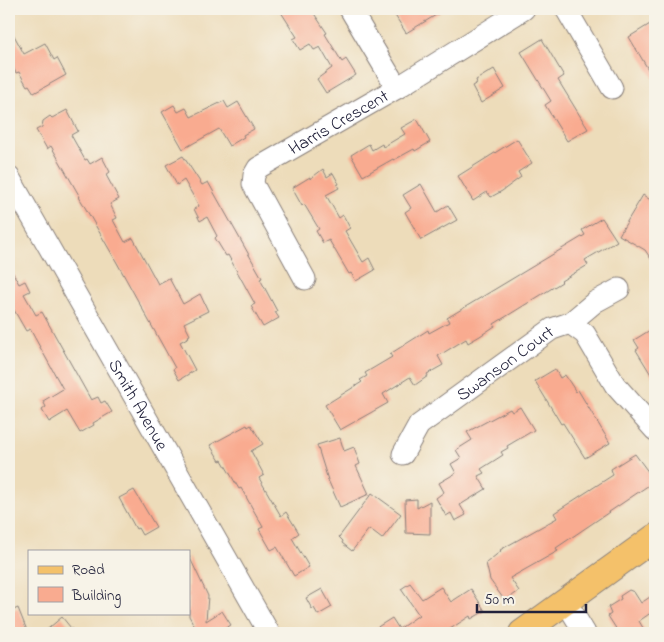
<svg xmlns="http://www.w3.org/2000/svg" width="664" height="642" font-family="'Indie Flower',sans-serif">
<rect width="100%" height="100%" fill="#f7f3e8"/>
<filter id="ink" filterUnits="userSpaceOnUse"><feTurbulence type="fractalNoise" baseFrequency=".02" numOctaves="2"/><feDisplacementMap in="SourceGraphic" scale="10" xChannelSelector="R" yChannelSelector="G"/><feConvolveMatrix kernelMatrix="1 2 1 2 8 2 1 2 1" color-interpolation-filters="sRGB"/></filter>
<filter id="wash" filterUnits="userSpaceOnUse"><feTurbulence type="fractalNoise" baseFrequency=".0096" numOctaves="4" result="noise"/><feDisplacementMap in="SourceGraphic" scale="20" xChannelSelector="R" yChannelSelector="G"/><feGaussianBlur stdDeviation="1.12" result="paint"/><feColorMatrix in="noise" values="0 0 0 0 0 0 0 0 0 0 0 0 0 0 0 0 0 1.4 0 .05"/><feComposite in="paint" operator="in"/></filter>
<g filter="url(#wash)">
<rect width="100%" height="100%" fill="#eddcba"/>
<g id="blocks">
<path fill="#f9ab90" d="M279 9H311L327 33 325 34 342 62 346 59 356 75 326 93 317 79 332 68 320 47 314 50 310 44 300 50 293 39 297 37Z
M391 9H446L406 33Z
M655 21V81L629 37Z
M9 26 24 54 45 43 54 60 57 58 66 75 34 93 29 85 27 86 19 72 16 73 9 60Z
M542 39 564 76 558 80 588 129 567 141 545 105 551 101 521 52Z
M494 69 505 88 481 103 472 86 477 83 476 80Z
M224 101 228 108 238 102 254 129 243 135 244 137 229 146 219 129 183 149 162 112 174 105 178 112 186 108 191 117Z
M67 110 78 131 71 135 85 160 87 159 90 164 102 157 110 172 106 175 119 199 110 204 117 218 113 220 125 242 133 238 158 284 169 278 183 304 200 294 208 311 184 323 190 335 188 336 189 337 180 342 195 370 179 380 173 369 175 368 116 261 79 197H80L51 146 47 149 36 130 42 127 43 121 50 116 52 118Z
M417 119 430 142 415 151 414 149 394 160 393 159 363 176 351 155 369 144 372 150 382 144 383 147 405 134 401 128Z
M517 139 532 163 518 172 521 177 502 191 491 197 487 192 473 201 458 176Z
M183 156 202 185 208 182 262 278 260 279 277 311 275 312 279 318 263 327 251 306 255 304 228 255 226 256 215 238 217 236 207 217 200 221 194 209 199 206 184 180 177 185 166 165Z
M323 169 327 177 333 173 339 184 337 185 339 188 326 195 339 218 343 215 350 228 345 231 363 262 369 258 375 270 356 281 351 273 349 274 329 240 323 243 316 231 319 229 304 204 302 206 292 188 310 177V179Z
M421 184 437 212 448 205 457 220 421 240 405 212 411 208 403 195Z
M643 195 655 203V265L645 250 619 235Z
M602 218 617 241 585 260 588 265 561 281 562 282 494 324 495 326 480 336 468 343 466 339 438 356 443 365 427 374 428 376 415 385 410 377 383 394 388 403 340 430 325 405 362 382 360 380 367 376 365 373 392 357 390 354 428 330 429 333 449 322 447 318 585 235 582 230Z
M9 266 19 284 25 281 30 291 24 294 36 315 42 312 91 400 98 397 101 403 105 401 112 412 93 423 94 425 80 433 67 411 49 422 42 410 46 407 43 401 63 389 30 329 26 331 14 310 9 313Z
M655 327V381L636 350 639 348 634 340Z
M555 369 560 378 565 375 576 392 578 390 610 443 585 458 563 423 561 424 535 381Z
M520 407 534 430 507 446 508 448 501 452 503 455 481 469 484 473 478 476 486 489 460 505 466 515 455 521 451 513 446 516 436 498 444 492 439 483 456 473 451 464 461 458 456 450 472 440 467 432 510 409 512 412Z
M247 425 248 427 251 425 263 444 251 451 264 475 259 478 281 516 286 512 299 533 292 538 309 567 294 576 277 547 271 550 259 529 263 527 241 488 239 489 222 460 220 461 210 445Z
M340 438 344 451 354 447 360 464 356 466 369 494 340 507 328 480 317 445Z
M635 454 655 481 556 548 558 551 510 578 519 591 505 601 490 580 486 563 501 551 500 550 557 518 554 513 613 475 611 469Z
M134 490 156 527 142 535 138 528 136 529 119 498Z
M372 493 401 514 382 539 369 529 352 551 342 543 343 541 339 537Z
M417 499V508L430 501V534L406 533 405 500Z
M189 556 208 596 206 621 222 611 231 625 217 633H185L195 627 189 616Z
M410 583 422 599 441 587 451 602 471 589 485 611 471 619 470 616 444 633H368L392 618 399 629 419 615 401 589Z
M322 589 332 607 318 615 314 608 312 609 306 598Z
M629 590 634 592 641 603 650 597 655 605V610L639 621 646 633H619L608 616 611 614 608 607 621 599 620 596Z
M18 608 28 633H9V612Z
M62 617 75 633H43Z"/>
</g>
</g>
<g filter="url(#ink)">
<use href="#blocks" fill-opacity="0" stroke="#887f7a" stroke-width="1"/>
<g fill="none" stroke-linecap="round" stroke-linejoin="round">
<g stroke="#887f7a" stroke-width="23">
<g id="minor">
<path d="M350 9 397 88"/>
<path d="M566 9 612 88"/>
<path id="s1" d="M9 177 269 633"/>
<path id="s2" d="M305 279 253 184 254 175 258 168 397 88 524 9"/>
<path d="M570 323 585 334 615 385 655 430"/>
<path id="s3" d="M403 454 419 425 552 329 570 323 595 302 619 289"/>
<path d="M566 602 585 633"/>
</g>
</g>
<g stroke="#887f7a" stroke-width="28">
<path id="major" d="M522 633 655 537"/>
</g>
<use href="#minor" stroke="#fff" stroke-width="21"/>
<use href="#major" stroke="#f4c16a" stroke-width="26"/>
</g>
</g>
<g text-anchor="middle" stroke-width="4.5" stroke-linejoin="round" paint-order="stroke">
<g font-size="18" fill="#22223b" stroke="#f7f3e8">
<text dy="6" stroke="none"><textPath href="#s2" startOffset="218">Harris Crescent</textPath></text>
<text dy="6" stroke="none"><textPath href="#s3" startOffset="139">Swanson Court</textPath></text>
<text dy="6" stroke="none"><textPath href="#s1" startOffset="262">Smith Avenue</textPath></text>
</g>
</g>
<rect width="664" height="642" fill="none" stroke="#f7f3e8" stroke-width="30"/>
<rect x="28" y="550" width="162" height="65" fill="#f7f3e8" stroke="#a29fa3"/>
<rect x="38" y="566" width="25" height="8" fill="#f4c16a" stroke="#a29fa3"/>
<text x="72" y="574" font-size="15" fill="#22223b">Road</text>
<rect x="38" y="587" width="25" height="15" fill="#f9ab90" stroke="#a29fa3"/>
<text x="72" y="600" font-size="15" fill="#22223b">Building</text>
<path d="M477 604v8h109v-8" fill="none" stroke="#22223b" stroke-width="2.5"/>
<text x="484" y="604" font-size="15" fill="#22223b" stroke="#f7f3e8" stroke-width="4" paint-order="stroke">50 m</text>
</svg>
